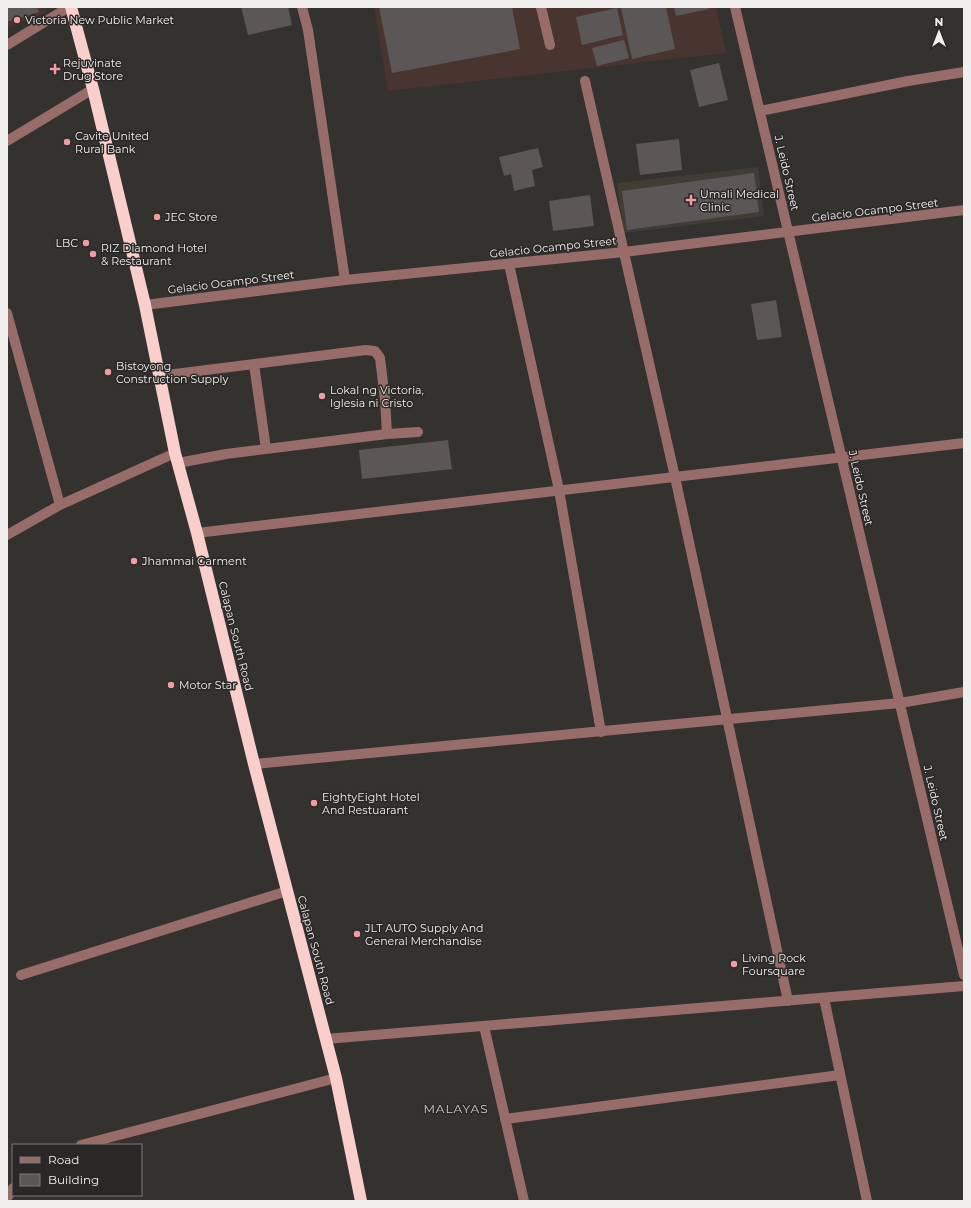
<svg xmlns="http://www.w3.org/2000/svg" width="971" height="1208" font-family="Montserrat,sans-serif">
<rect width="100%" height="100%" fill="#34322f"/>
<path fill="#48352f" d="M7 7H46L47 12 7 28Z
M374 7H716L726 53 388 91Z"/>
<path fill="#413c34" d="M758 167 764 216 623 233 617 183Z"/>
<path fill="#5a5756" d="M7 7H37L39 12 7 22Z
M241 7H288L292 25 248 35Z
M379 7H512L520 49 392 73Z
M626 7H666L675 49 632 59 621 8Z
M674 7H708L709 9 676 16Z
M617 8 623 35 582 45 576 17Z
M624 40 629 58 597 66 592 48Z
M719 63 728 100 699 107 690 70Z
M679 139 682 170 640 175 636 144Z
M538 148 543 167 532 170 535 186 514 191 511 174 504 176 499 157Z
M754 173 759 212 627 230 622 191Z
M590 195 594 226 553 231 549 201Z
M776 300 782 337 757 340 751 304Z
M448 440 452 469 362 479 359 450Z"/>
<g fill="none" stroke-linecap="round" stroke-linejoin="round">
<path stroke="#976c69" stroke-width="10" d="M302 7 308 30 345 280
M541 7 550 45
M735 7 964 975
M7 45 69 7
M585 81 675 477 788 1001
M760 111 908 81 964 72
M7 141 93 89
M509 264 559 490 601 732
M145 305 345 280 624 252 964 210
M7 313 60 505
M254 364 266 449
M159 376 366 350 375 351 380 358 385 399 387 434
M178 463 226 454 387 434 418 432
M197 533 964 443
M7 535 60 505 175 453
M254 764 900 703 964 692
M21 975 287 891
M824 998 867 1201
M484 1026 524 1201
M326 1039 964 986
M505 1119 840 1075
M81 1145 336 1078
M7 1198 13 1188"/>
<path stroke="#f9cecb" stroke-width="12" d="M71 7 93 89 145 305 175 453 197 533 254 764 336 1078 361 1201"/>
</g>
<g fill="#f49aa2" stroke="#2a2826" stroke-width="1.5">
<circle cx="17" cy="20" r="4"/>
<path d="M53 63h4v4h4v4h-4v4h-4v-4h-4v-4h4z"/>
<circle cx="67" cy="142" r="4"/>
<path d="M689 194h4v4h4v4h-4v4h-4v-4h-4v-4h4z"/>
<circle cx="157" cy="217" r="4"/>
<circle cx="86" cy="243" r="4"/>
<circle cx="93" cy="254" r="4"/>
<circle cx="108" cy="372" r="4"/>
<circle cx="322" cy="396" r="4"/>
<circle cx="134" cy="561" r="4"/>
<circle cx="171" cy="685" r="4"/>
<circle cx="314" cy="803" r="4"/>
<circle cx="357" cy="934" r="4"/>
<circle cx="734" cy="964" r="4"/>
</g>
<g text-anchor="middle" stroke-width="3" stroke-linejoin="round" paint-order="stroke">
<g font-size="11" fill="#f0efee" stroke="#2a2826" text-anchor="start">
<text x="25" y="24">Victoria New Public Market</text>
<text x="63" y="67">Rejuvinate<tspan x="63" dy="13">Drug Store</tspan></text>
<text x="75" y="140">Cavite United<tspan x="75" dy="13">Rural Bank</tspan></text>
<text x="700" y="198">Umali Medical<tspan x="700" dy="13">Clinic</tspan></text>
<text x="165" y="221">JEC Store</text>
<text x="78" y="247" text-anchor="end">LBC</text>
<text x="101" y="252">RIZ Diamond Hotel<tspan x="101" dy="13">&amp; Restaurant</tspan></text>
<text x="116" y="370">Bistoyong<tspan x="116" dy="13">Construction Supply</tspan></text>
<text x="330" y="394">Lokal ng Victoria,<tspan x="330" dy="13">Iglesia ni Cristo</tspan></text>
<text x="142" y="565">Jhammai Garment</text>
<text x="179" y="689">Motor Star</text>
<text x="322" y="801">EightyEight Hotel<tspan x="322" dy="13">And Restuarant</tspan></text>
<text x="365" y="932">JLT AUTO Supply And<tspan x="365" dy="13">General Merchandise</tspan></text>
<text x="742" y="962">Living Rock<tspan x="742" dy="13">Foursquare</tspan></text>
</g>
<g font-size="11" fill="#f0efee" stroke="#2a2826">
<text transform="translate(787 173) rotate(77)" y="4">J. Leido Street</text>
<text transform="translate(875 210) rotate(-7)" y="4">Gelacio Ocampo Street</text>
<text transform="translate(553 247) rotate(-6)" y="4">Gelacio Ocampo Street</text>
<text transform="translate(231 282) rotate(-7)" y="4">Gelacio Ocampo Street</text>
<text transform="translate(861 488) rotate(77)" y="4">J. Leido Street</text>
<text transform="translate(236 636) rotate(76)" y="4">Calapan South Road</text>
<text transform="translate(936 803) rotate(77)" y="4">J. Leido Street</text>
<text transform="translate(316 950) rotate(75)" y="4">Calapan South Road</text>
</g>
<g font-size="12" letter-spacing="1" fill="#cfccc9" stroke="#2a2826">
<text x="456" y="1113">MALAYAS</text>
</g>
</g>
<rect width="971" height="1208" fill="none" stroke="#f0efee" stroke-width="16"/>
<rect x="12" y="1144" width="130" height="52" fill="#2a2826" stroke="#797876"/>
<rect x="20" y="1157" width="20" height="6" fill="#976c69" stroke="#797876"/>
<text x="48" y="1164" font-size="12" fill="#f0efee">Road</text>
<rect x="20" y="1174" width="20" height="12" fill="#5a5756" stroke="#797876"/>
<text x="48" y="1184" font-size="12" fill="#f0efee">Building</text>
<g transform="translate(939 32)" stroke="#2a2826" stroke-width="3" paint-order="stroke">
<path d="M0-3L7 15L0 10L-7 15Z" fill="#f0efee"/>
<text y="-6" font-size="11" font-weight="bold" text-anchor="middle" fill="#f0efee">N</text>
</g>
</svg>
